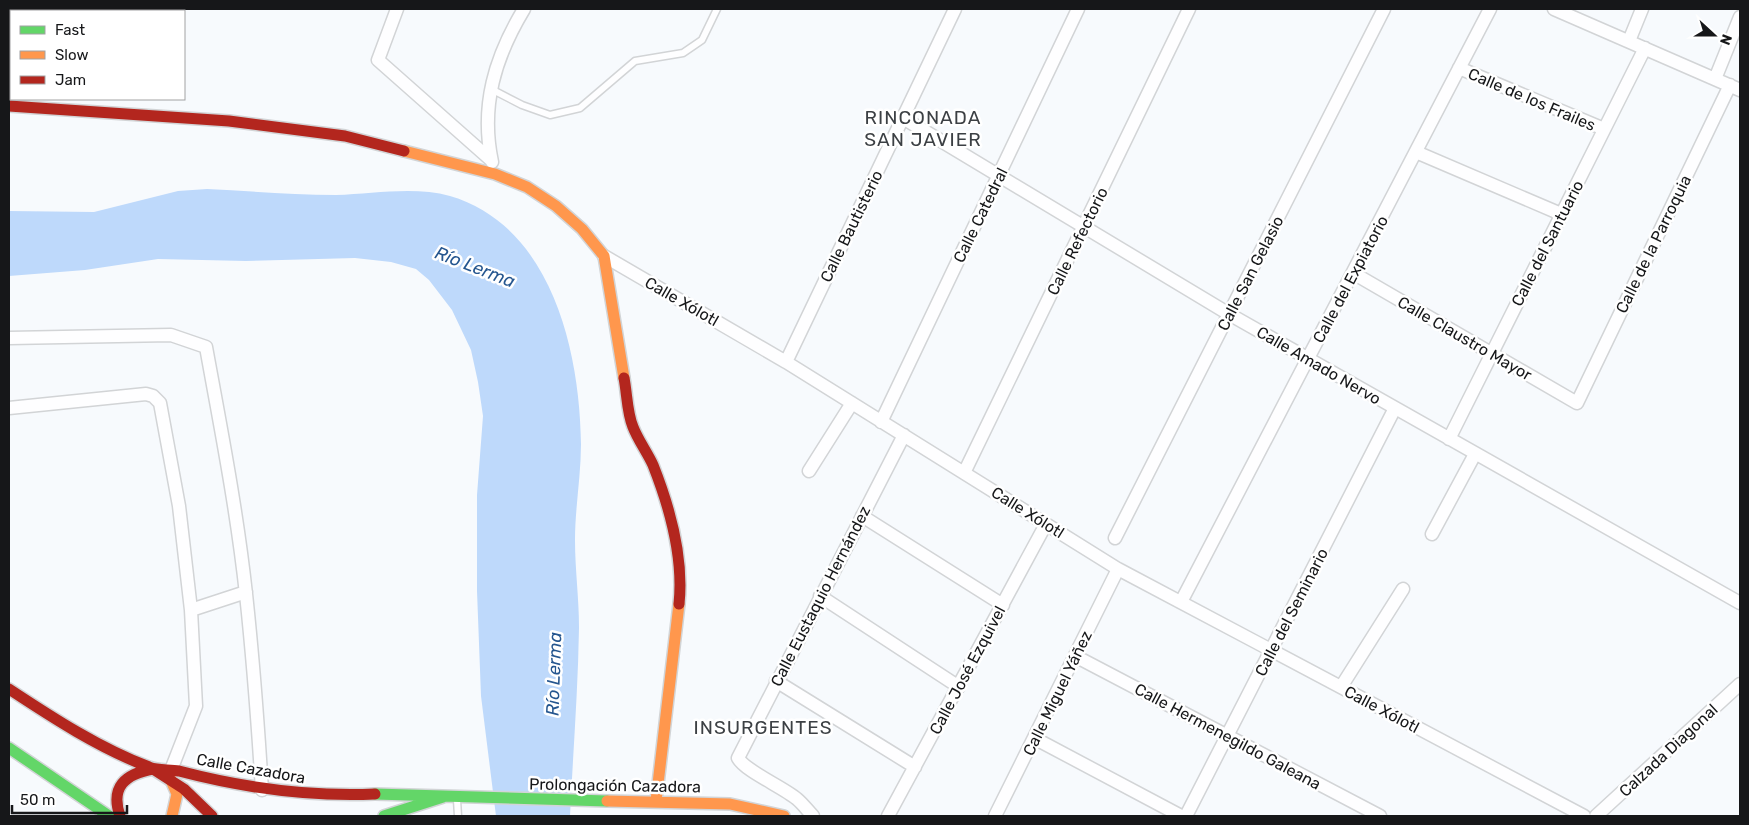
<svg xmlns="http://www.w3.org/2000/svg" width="1749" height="825" font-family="Rubik,sans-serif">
<rect width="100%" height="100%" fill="#f7fafd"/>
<path fill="#bed9fb" d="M207 189C250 191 293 195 336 195 373 194 414 186 450 196 552 226 580 352 581 444 581 476 575 508 575 540 575 570 579 598 579 628 578 691 573 753 570 816H496L481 696 477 591V495L483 416 478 382 471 350 452 310 429 280 416 269 391 262 355 258 246 261 158 259 85 270 9 276V211L94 212 178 191Z"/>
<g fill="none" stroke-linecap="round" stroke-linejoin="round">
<g stroke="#d2d4d6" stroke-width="9">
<path id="lane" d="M491 89 522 105 550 115 580 108 635 61 683 53 702 40 717 9
M457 800 458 816"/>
</g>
<g stroke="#d2d4d6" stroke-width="15">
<path id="street" d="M397 9 378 60 491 160
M1554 9 1740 90
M1629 41 1642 9
M1459 68 1604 129
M1715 79 1740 17
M903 118 1229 314 1740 603
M1416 152 1561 214
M492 162C480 106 495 57 524 9
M604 256 786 362 1118 569 1584 816
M1353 273 1577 403 1730 85
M9 338 171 335 206 347C221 429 237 511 246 594 253 659 258 725 262 790
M786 362 955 9
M9 408 146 394 153 396 160 403 179 506 191 610 196 706 171 770
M881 422 1078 9
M1449 439 1645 48
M809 471 852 403
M964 473 1189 9
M862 516 1003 605
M1432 534 1475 454
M1115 538 1384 9
M820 596 959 687
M1181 602 1490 9
M191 610 246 592
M1075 656 1380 816
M776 681 915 767
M1341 687 1403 589
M1034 738 1181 816
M813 816C808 811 803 804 797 799 783 787 745 771 738 758L904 435
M888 816 1046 524
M995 816 1118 569
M1186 816 1395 408
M1596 816 1740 684"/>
</g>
<g stroke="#d2d4d6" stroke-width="14">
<path id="fast" d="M9 748 109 816
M375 794 607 801
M384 816 443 797"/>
</g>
<g stroke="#d2d4d6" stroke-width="14">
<path id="slow" d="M404 151 495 174 527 187 556 206 582 229 604 256 624 378
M170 778 177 794 172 816
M607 801 730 804 784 816
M656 801 679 604"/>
</g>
<g stroke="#d2d4d6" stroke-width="14">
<path id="jam" d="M9 106 229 121 345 136 404 151
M624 378C627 393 627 413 633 427 638 440 647 452 653 465 670 508 684 557 679 604
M9 689C53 718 99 748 149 767 158 771 169 769 179 771 244 788 307 797 375 794
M120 816C110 787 125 774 153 769L184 789 212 816"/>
</g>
<use href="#lane" stroke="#fefeff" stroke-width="6"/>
<use href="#street" stroke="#fefeff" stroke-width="12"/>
<use href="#fast" stroke="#63d668" stroke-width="11"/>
<use href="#slow" stroke="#ff974d" stroke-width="11"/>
<use href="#jam" stroke="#b3261e" stroke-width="11"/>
</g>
<g text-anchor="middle" stroke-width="5" stroke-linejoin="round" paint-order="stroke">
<g font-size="16" fill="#161719" stroke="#fff">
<text transform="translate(1532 99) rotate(23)" y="6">Calle de los Frailes</text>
<text transform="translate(980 215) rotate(-64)" y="6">Calle Catedral</text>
<text transform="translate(851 226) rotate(-64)" y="6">Calle Bautisterio</text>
<text transform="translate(1077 241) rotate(-64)" y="6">Calle Refectorio</text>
<text transform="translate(1547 243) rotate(-63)" y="6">Calle del Santuario</text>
<text transform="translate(1653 244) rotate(-64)" y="6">Calle de la Parroquia</text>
<text transform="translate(1250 273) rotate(-63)" y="6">Calle San Gelasio</text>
<text transform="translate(1350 279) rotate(-62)" y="6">Calle del Expiatorio</text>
<text transform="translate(682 301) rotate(30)" y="6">Calle Xólotl</text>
<text transform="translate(1465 338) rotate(30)" y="6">Calle Claustro Mayor</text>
<text transform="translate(1319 365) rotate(30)" y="6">Calle Amado Nervo</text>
<text transform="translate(1028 512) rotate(32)" y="6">Calle Xólotl</text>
<text transform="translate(820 596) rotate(-63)" y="6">Calle Eustaquio Hernández</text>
<text transform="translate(1291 612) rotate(-63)" y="6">Calle del Seminario</text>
<text transform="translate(967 670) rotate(-62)" y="6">Calle José Ezquivel</text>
<text transform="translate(1057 693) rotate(-64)" y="6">Calle Miguel Yáñez</text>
<text transform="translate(1382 709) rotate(28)" y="6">Calle Xólotl</text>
<text transform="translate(1228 736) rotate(28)" y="6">Calle Hermenegildo Galeana</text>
<text transform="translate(1668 750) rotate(-43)" y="6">Calzada Diagonal</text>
<text transform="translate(251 768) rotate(10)" y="6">Calle Cazadora</text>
<text transform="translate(615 785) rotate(1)" y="6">Prolongación Cazadora</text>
</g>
<g font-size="18" font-style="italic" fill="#25568f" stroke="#fff">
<text transform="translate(475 267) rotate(21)" y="6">Río Lerma</text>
<text transform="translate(554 674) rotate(-88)" y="6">Río Lerma</text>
</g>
<g font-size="19" letter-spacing="1" fill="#3c4044" stroke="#fff">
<text x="923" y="124">RINCONADA<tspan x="923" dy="22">SAN JAVIER</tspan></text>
<text x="763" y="734">INSURGENTES</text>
</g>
</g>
<rect width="1749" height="825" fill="none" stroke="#161719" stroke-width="20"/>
<rect x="10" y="10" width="175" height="90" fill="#ffffff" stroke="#a2a2a3"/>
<rect x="20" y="26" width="25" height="8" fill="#63d668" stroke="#a2a2a3"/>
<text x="55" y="35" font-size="15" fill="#161719">Fast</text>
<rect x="20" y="51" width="25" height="8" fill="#ff974d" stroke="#a2a2a3"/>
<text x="55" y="60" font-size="15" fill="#161719">Slow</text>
<rect x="20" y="76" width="25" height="8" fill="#b3261e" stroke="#a2a2a3"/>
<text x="55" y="85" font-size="15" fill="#161719">Jam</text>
<g transform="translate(1714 35) rotate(111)" stroke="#ffffff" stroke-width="4" paint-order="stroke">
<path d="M0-4L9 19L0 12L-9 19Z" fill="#161719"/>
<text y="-8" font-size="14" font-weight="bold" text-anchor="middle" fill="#161719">N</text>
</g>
<path d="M12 805v8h115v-8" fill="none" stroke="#161719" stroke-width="2.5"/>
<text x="20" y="805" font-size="15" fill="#161719" stroke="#ffffff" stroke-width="4" paint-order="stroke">50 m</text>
</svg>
